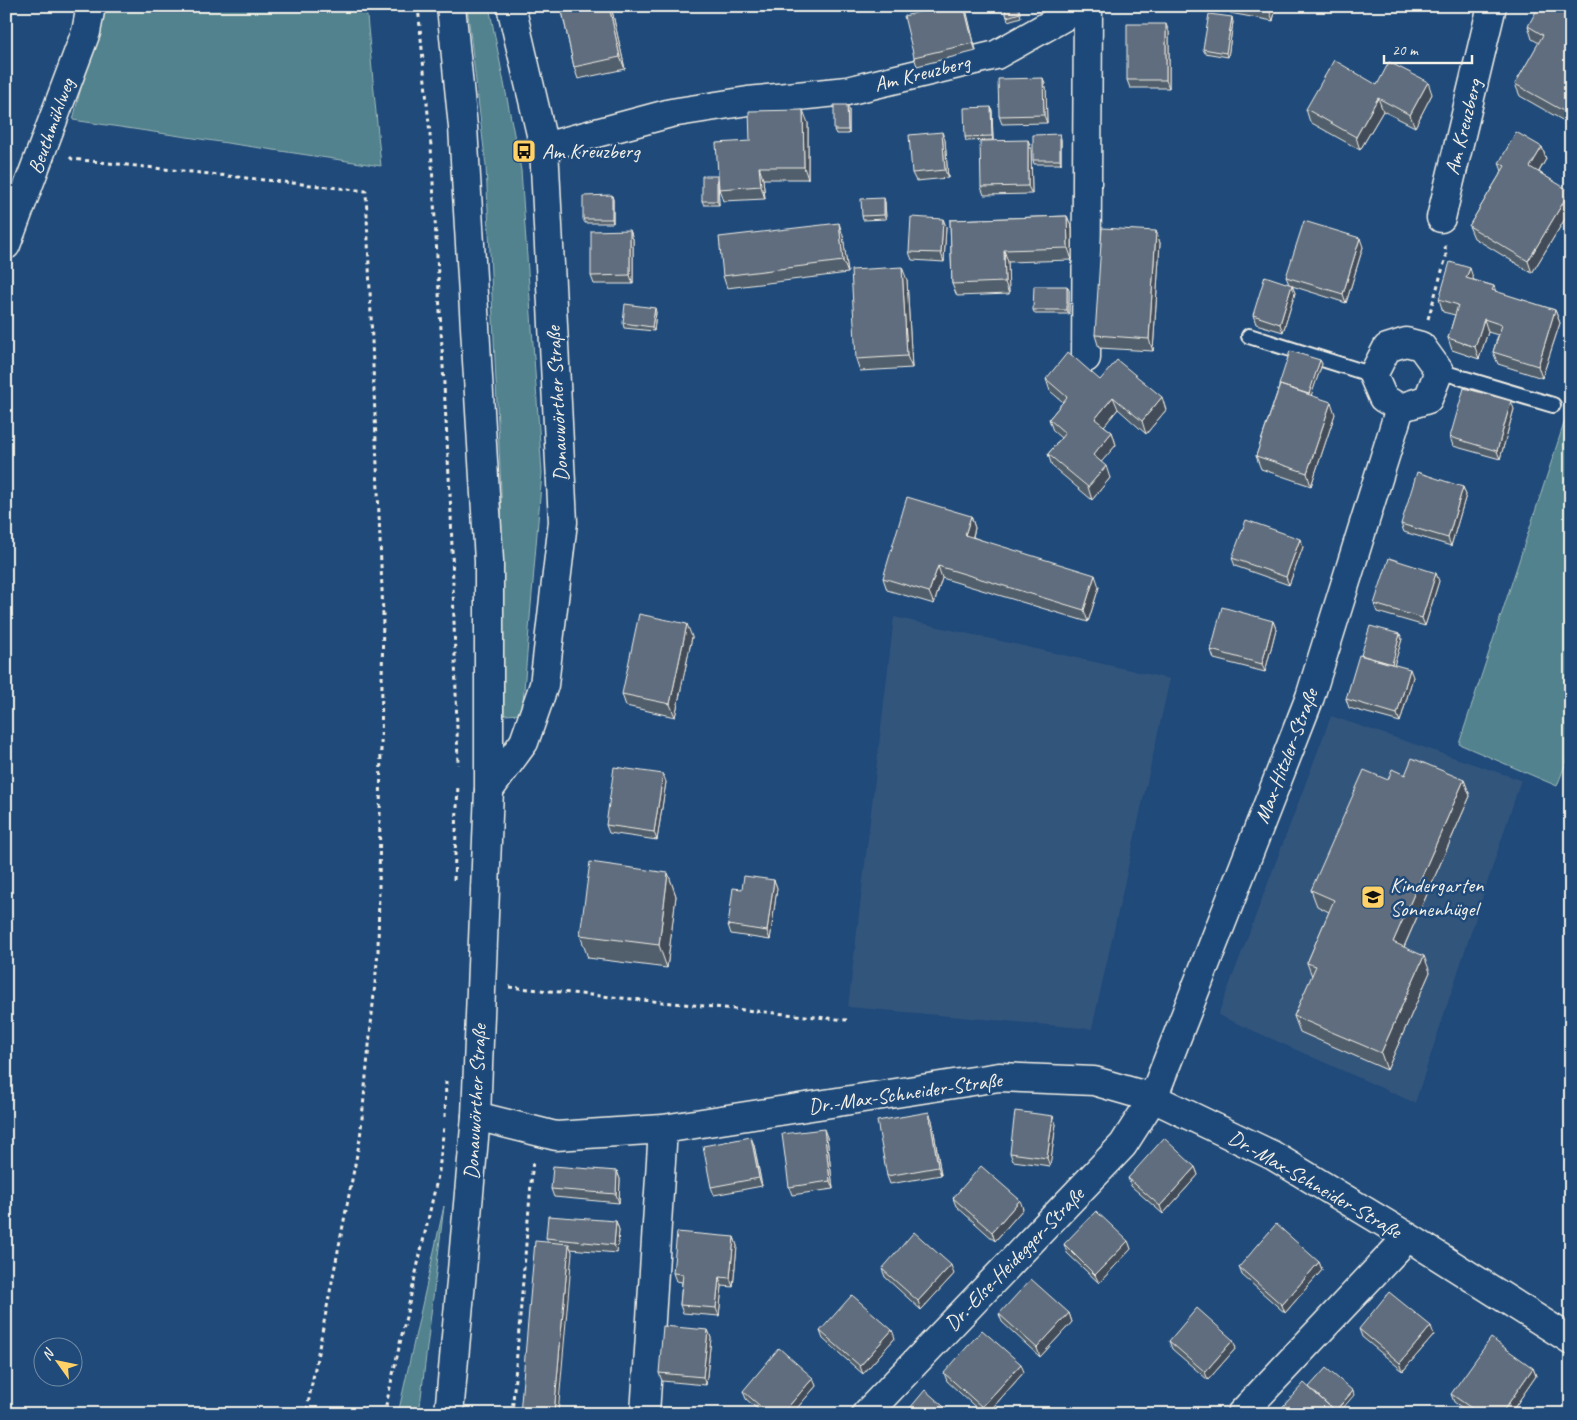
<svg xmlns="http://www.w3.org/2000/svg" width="1577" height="1420" font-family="Caveat,sans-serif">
<rect width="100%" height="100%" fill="#1f4a7a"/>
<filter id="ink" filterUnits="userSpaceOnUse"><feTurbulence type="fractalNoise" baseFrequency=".02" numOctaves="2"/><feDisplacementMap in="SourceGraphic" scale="10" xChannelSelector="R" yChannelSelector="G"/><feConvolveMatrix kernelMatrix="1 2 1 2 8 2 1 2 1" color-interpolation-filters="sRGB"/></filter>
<g filter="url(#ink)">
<path fill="#32547b" d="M894 617 1170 679 1092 1029 848 1007Z
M1331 716 1521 780 1415 1103 1218 1015Z"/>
<path fill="#51828d" stroke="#a2baba" d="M101 6H366L381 166 73 120Z
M467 6H489L521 170 542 473 522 714 504 715 501 490 486 166Z
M1571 402V750L1557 786 1459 744Z
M444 1206 419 1414H398Z"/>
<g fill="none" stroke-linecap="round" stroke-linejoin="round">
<g stroke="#f4f1e8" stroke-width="18">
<path id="lane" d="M1249 336 1373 375
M1439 371 1553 405"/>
</g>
<g stroke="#f4f1e8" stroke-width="31">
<path id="street" d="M544 147 671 113 748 101 847 91 996 55 1083 6
M1441 218 1492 6
M6 245 86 32 91 6
M1086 358 1088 6
M489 790 524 742 544 685 563 522 544 147 511 6
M476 1116 556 1136 663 1129 999 1077 1094 1081 1153 1098 1272 1155 1408 1237 1571 1340
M645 1414 663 1129
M866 1414 1123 1145 1153 1098 1310 697 1400 408 1428 399 1439 371 1421 346 1406 342 1387 348 1373 375 1383 398 1400 408
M1241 1414 1408 1237"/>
</g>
<g stroke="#f4f1e8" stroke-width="31">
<path id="secondary" d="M449 1414 476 1116 489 790V561L463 127 451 6"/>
</g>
<path stroke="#f4f1e8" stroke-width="3" stroke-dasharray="4 4" stroke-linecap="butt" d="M418 6 431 146 451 513 458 765
M70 157 72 159 366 191 383 615 378 952 360 1139 306 1414
M1428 319 1446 257 1445 245
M454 880 458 784
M509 987 847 1020
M445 1117 446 1081
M384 1414 439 1171 444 1126
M512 1414 533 1159"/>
<use href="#lane" stroke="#1f4a7a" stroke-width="14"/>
<use href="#street" stroke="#1f4a7a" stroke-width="28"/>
<use href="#secondary" stroke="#1f4a7a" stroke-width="28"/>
</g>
<path fill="#515e6c" stroke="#f4f1e8" d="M561 6H611L625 69 578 79 574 67Z
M942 6H965L976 51 917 66 914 57Z
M1004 6H1018L1021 17 1008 21Z
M1227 6H1276L1273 21 1230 13Z
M1362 6H1373L1372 9Z
M1571 10V125L1520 96 1515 84 1539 43 1532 39 1528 26Z
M1233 22 1228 57 1205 53 1203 49Z
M1169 32V88H1130L1127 80Z
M1043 78 1046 87 1047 123 1002 124 999 116Z
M1377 85 1432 94 1415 127 1383 111 1360 150 1310 122 1306 109Z
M847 105 849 109V134H836L834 130Z
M991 107 992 111 993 140 966 141 965 137Z
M808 123V179H763L765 199 723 201 719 189 718 185 719 205H704L702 201 717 176 718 180 750 141Z
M1061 139V164H1034L1033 160Z
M945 140 948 178 916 181 912 173Z
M1028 140 1031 148 1032 194 984 195 981 187Z
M1542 147 1546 159 1539 172 1571 193V209L1532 273 1474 238 1469 226 1502 171 1499 163Z
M612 195 613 200V223H585L583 219Z
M885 202 886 219 863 220 862 216Z
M1067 216 1072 228V260L1008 262 1009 294 957 296 952 284 950 220Z
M943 219 946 227 944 262 912 260 909 252Z
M630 230 633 239V284H594L591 276Z
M1156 231 1160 243 1153 351 1099 348 1095 335Z
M843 236 848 273 727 288 723 276Z
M1363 247 1346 303 1292 286 1295 293 1283 332 1256 324 1253 315 1289 284 1286 277Z
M907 280 912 368 860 371 856 359Z
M1474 280 1494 286 1496 292 1555 310 1560 323 1542 378 1498 364 1493 352 1498 335 1488 332 1479 359 1452 350 1448 338 1455 315 1443 312 1439 299Z
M1069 290V314H1035L1033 310Z
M656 312 654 331 624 328 623 323Z
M1320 360 1322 364 1311 395 1335 414 1311 486 1261 469 1256 456 1279 387V385Z
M1046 379 1100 380 1166 410 1146 434 1118 409 1104 426 1112 432 1116 445 1101 462 1110 478 1092 500 1052 466 1048 454 1061 438 1053 431 1049 419 1063 402 1050 391Z
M1514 409 1500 459 1453 446 1450 437Z
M1463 487 1466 495 1451 546 1404 532 1401 524Z
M971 516 975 528 973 537 1099 587 1088 622 942 578 934 604 887 590 883 578Z
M1303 547 1289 585 1235 566 1232 558Z
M1439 581 1425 626 1377 612 1374 604Z
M1273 621 1276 629 1265 672 1214 659 1211 650Z
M692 637 675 717 626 706 622 694Z
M1402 639 1394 665 1413 677 1400 722 1349 708 1346 699 1361 655Z
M1405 775 1464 780 1470 796 1404 947 1430 972 1387 1070 1300 1032 1294 1016 1312 976 1307 963 1329 912 1317 906 1311 890 1388 780Z
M666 782 657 840 609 833 606 825Z
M668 873 676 896 667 968 588 958 580 935Z
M774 880 777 888 770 940 731 934 728 925 742 889Z
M932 1120 941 1175 890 1184 887 1176Z
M1056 1124 1050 1166 1013 1161 1010 1153Z
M827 1137 833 1189 792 1195 789 1187Z
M754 1145 762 1186 714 1195 711 1187Z
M1195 1167 1198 1175 1163 1214 1131 1186 1128 1178Z
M617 1171 620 1179 619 1203 554 1197 551 1189Z
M953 1198 1023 1209 995 1241 956 1206Z
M616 1221 619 1230 617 1253 570 1249 572 1252 548 1242 546 1238Z
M734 1237 737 1246 733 1287 722 1286 719 1316 683 1313 680 1305 682 1282 676 1281 673 1273Z
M1128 1241 1131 1249 1099 1283 1067 1253 1064 1244Z
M1319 1262 1322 1270 1285 1313 1242 1275 1239 1267Z
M882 1269 954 1274 921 1310 885 1277Z
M1069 1313 1072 1322 1040 1357 1002 1322 999 1314Z
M1359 1329 1434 1335 1403 1371 1362 1337Z
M708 1330 711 1338 706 1385 662 1381 659 1373Z
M820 1331 895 1338 863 1374 823 1339Z
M1169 1341 1236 1348 1208 1380 1172 1349Z
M1533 1368 1536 1376 1510 1414H1471L1454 1402 1451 1394Z
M1024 1372 987 1414H983L947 1381 944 1373Z
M813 1378 816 1386 792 1414H763L746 1399 743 1391Z"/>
<path fill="#424c58" stroke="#f4f1e8" d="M609 6H611L625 69 620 57Z
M964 6 966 9 976 51 973 43Z
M1271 6H1276L1273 21 1270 12Z
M1232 17 1233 22 1228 57 1226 53Z
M1166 24 1169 32V88L1166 80Z
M1043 78 1046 87 1047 123 1044 115Z
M1428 82 1432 94 1415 127 1410 115Z
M1378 98 1383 111 1360 150 1356 137Z
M847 105 849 109V134L848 130Z
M991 107 992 111 993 140 992 136Z
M1571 107V123L1567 113Z
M803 110 808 123V179L804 167Z
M942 132 945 140 948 178 945 170Z
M1060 134 1061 139V164L1060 160Z
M1028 140 1031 148 1032 194 1028 186Z
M1542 147 1546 159 1534 180 1530 167Z
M759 167 763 179 765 199 761 186Z
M717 176 718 180 719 205 717 201Z
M1570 191 1571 193V209L1532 273 1528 261Z
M612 195 613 200V223L612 219Z
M884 198 885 202 886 219 884 215Z
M1067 216 1072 228V260L1068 248Z
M943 219 946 227 944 262 941 253Z
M839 223 843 236 848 273 843 261Z
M630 230 633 239V284L630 275Z
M1156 231 1160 243 1153 351 1149 339Z
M1360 238 1363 247 1346 303 1343 294Z
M1004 250 1008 262 1009 294 1005 282Z
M902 267 907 280 912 368 907 356Z
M1470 268 1474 281 1466 278Z
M1292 285 1295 293 1283 332 1280 324Z
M1067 286 1069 290V314L1067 310Z
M655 308 656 312 654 331 652 327Z
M1555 310 1560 323 1542 378 1538 366Z
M1484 319 1488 332 1479 359 1475 347Z
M1320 360 1322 364 1310 399 1308 395Z
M1113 397 1118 409 1100 431 1095 419Z
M1162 397 1166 410 1146 434 1142 421Z
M1511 401 1514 409 1500 459 1497 451Z
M1331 402 1335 414 1311 486 1307 473Z
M1112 432 1116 445 1097 467 1093 455Z
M1106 466 1110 478 1092 500 1088 487Z
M1463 487 1466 495 1451 546 1448 538Z
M971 516 975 528 970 547 965 535Z
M1300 539 1303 547 1289 585 1286 577Z
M938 566 942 578 934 604 929 592Z
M1436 573 1439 581 1425 626 1422 618Z
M1095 575 1099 587 1088 622 1084 610Z
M1273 621 1276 629 1265 672 1262 664Z
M687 624 692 637 675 717 670 704Z
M1400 634 1402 639 1392 672 1391 667Z
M1410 669 1413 677 1400 722 1397 714Z
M663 774 666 782 657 840 654 832Z
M1464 780 1470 796 1399 958 1393 942Z
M668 873 676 896 667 968 659 945Z
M774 880 777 888 770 940 767 931Z
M1424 956 1430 972 1387 1070 1381 1053Z
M929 1112 932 1120 941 1175 938 1167Z
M1053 1116 1056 1124 1050 1166 1047 1158Z
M824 1129 827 1137 833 1189 830 1181Z
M751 1137 754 1145 762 1186 759 1178Z
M1195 1167 1198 1175 1163 1214 1160 1206Z
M617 1171 620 1179 619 1203 616 1194Z
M1020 1200 1023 1209 995 1241 992 1232Z
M616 1221 619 1230 617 1253 614 1245Z
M734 1237 737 1246 733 1287 730 1278Z
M1128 1241 1131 1249 1099 1283 1095 1275Z
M569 1244 572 1252 558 1414H554Z
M1319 1262 1322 1270 1285 1313 1282 1305Z
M951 1265 954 1274 921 1310 918 1301Z
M719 1277 722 1286 719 1316 716 1308Z
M1069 1313 1072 1322 1040 1357 1037 1348Z
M1431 1326 1434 1335 1403 1371 1400 1363Z
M708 1330 711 1338 706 1385 703 1377Z
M892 1330 895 1338 863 1374 860 1366Z
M1233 1340 1236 1348 1208 1380 1205 1372Z
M1021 1364 1024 1372 987 1414H985L982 1407Z
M1533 1368 1536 1376 1510 1414H1501Z
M813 1378 816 1386 792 1414H782Z
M1353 1391 1354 1395 1338 1414 1334 1413Z"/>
<path fill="#5e6d7e" stroke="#f4f1e8" d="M561 6H609L620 57 574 67Z
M942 6H964L973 43 914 57 904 16Z
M1004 6H1018L1020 13 1007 17Z
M1236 6H1271L1270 12Z
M1539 6H1565L1571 10V107L1567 113 1515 84 1543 35 1528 26Z
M1209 14 1232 17 1226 53 1203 49Z
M1127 24H1166V80H1127Z
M1334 60 1377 85 1389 62 1428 82 1410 115 1378 98 1356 137 1306 109Z
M1043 78 1044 115 999 116 998 79Z
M834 105H847L848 130H834Z
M991 107 992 136 965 137 964 108Z
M803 110 804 167H759L761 186 719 189 716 143 750 141 749 111Z
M942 132 945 170 912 173 909 135Z
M1516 132 1542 147 1530 167 1570 191 1528 261 1469 226 1505 166 1499 163Z
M1060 134V160H1033V135Z
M1028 140V186L981 187 980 141Z
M702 176H717V201H702Z
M612 195V219H583V196Z
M884 198V215L862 216 861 199Z
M1067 216 1068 248 1004 250 1005 282 952 284 950 220Z
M911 217 943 219 941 253 909 252Z
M1304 221 1360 238 1343 294 1286 277Z
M839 223 843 261 723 276 719 237Z
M1102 228 1156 231 1149 339 1095 335Z
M630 230V275L591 276V231Z
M1450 262 1470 268 1466 278 1494 286 1492 290 1555 310 1538 366 1493 352 1502 325 1484 319 1475 347 1448 338 1458 305 1439 299Z
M902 267 907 356 856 359 851 270Z
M1265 276 1292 285 1280 324 1253 315Z
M1034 286H1067V310H1033Z
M625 304 655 308 652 327 623 323Z
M1290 351 1320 360 1309 394 1280 385H1279Z
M1068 352 1100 380 1117 360 1162 397 1142 421 1113 397 1095 419 1112 432 1093 455 1106 466 1088 487 1048 454 1065 433 1049 419 1067 397 1046 379Z
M1280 385 1331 402 1307 473 1256 456Z
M1464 388 1511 401 1497 451 1450 437Z
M1417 472 1463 487 1448 538 1401 524Z
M907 497 971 516 965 535 1095 575 1084 610 938 566 929 592 883 578Z
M1246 520 1300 539 1286 577 1232 558Z
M1389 558 1436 573 1422 618 1374 604Z
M1222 607 1273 621 1262 664 1211 650Z
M639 614 687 624 670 704 622 694Z
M1370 626 1400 634 1392 664 1361 655Z
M1359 655 1410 669 1397 714 1346 699Z
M1412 758 1464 780 1393 942 1424 956 1381 1053 1294 1016 1316 966 1307 963 1334 900 1311 890 1364 770 1388 780 1392 769 1405 775Z
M614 767 663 774 654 832 606 825Z
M590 862 668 873 659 945 580 935Z
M744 876 774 880 767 931 728 925 733 888 742 889Z
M1015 1111 1053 1116 1047 1158 1010 1153Z
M929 1112 938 1167 887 1176 877 1121Z
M824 1129 830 1181 789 1187 782 1134Z
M751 1137 759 1178 711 1187 703 1146Z
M1164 1138 1195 1167 1160 1206 1128 1178Z
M553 1166 617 1171 616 1194 551 1189Z
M981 1166 1020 1200 992 1232 953 1198Z
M1096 1211 1128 1241 1095 1275 1064 1244Z
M548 1216 616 1221 614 1245 546 1238Z
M1276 1224 1319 1262 1282 1305 1239 1267Z
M677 1232 734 1237 730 1278 719 1277 716 1308 680 1305 683 1274 673 1273Z
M914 1232 951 1265 918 1301 882 1269Z
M535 1241 569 1244 554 1414H520Z
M1031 1279 1069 1313 1037 1348 999 1314Z
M1389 1292 1431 1326 1400 1363 1359 1329Z
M852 1295 892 1330 860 1366 820 1331Z
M1197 1308 1233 1340 1205 1372 1169 1341Z
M663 1326 708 1330 703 1377 659 1373Z
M982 1330 1021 1364 982 1407 944 1373Z
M1491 1338 1533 1368 1501 1414H1480L1451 1394Z
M779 1348 813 1378 782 1414H769L743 1391Z
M1326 1368 1353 1391 1335 1411 1309 1387Z
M1304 1383 1338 1414H1276Z
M925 1390 952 1414H905Z"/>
</g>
<defs>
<g id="bus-square" transform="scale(1.25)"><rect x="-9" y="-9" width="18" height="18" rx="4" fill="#ffd166" stroke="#1f4a7a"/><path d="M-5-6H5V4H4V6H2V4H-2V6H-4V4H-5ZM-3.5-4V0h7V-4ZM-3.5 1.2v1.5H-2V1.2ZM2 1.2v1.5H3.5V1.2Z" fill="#111"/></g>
<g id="school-square" transform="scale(1.25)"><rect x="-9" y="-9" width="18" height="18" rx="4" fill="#ffd166" stroke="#1f4a7a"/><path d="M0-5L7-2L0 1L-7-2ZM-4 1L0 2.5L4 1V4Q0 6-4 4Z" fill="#111"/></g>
</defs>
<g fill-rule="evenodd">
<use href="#bus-square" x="524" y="151"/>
<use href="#school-square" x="1373" y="897"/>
</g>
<g text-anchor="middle" stroke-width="5" stroke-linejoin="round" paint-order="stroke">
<g font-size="21" fill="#f4f1e8" stroke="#1f4a7a">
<text transform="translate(922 73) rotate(-14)" y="7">Am Kreuzberg</text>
<text transform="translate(51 126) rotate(-70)" y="7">Beuthmühlweg</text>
<text transform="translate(1463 127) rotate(-76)" y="7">Am Kreuzberg</text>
<text transform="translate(557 404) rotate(-93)" y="7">Donauwörther Straße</text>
<text transform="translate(1286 756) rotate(-69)" y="7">Max-Hitzler-Straße</text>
<text transform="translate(905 1093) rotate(-8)" y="7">Dr.-Max-Schneider-Straße</text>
<text transform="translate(475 1102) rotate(-87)" y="7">Donauwörther Straße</text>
<text transform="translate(1315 1184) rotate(30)" y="7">Dr.-Max-Schneider-Straße</text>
<text transform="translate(1014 1259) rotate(-46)" y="7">Dr.-Else-Heidegger-Straße</text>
</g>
<g font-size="21" fill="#f4f1e8" stroke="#1f4a7a" text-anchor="start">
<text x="542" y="158">Am Kreuzberg</text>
<text x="1390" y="892">Kindergarten<tspan x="1390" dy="24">Sonnenhügel</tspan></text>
</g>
</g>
<rect width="1577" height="1420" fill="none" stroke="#1f4a7a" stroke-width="25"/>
<rect x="12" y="12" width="1552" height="1395" fill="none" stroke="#f4f1e8" stroke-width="2" filter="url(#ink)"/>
<g transform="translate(58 1362) rotate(303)"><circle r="24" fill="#1f4a7a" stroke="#748da6"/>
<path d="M0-4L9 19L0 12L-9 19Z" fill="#ffd166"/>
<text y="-8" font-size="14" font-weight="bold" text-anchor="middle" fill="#f4f1e8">N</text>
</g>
<path d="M1384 55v8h88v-8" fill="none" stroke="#f4f1e8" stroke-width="2.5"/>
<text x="1392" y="55" font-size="15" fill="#f4f1e8" stroke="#1f4a7a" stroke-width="4" paint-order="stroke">20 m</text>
</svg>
